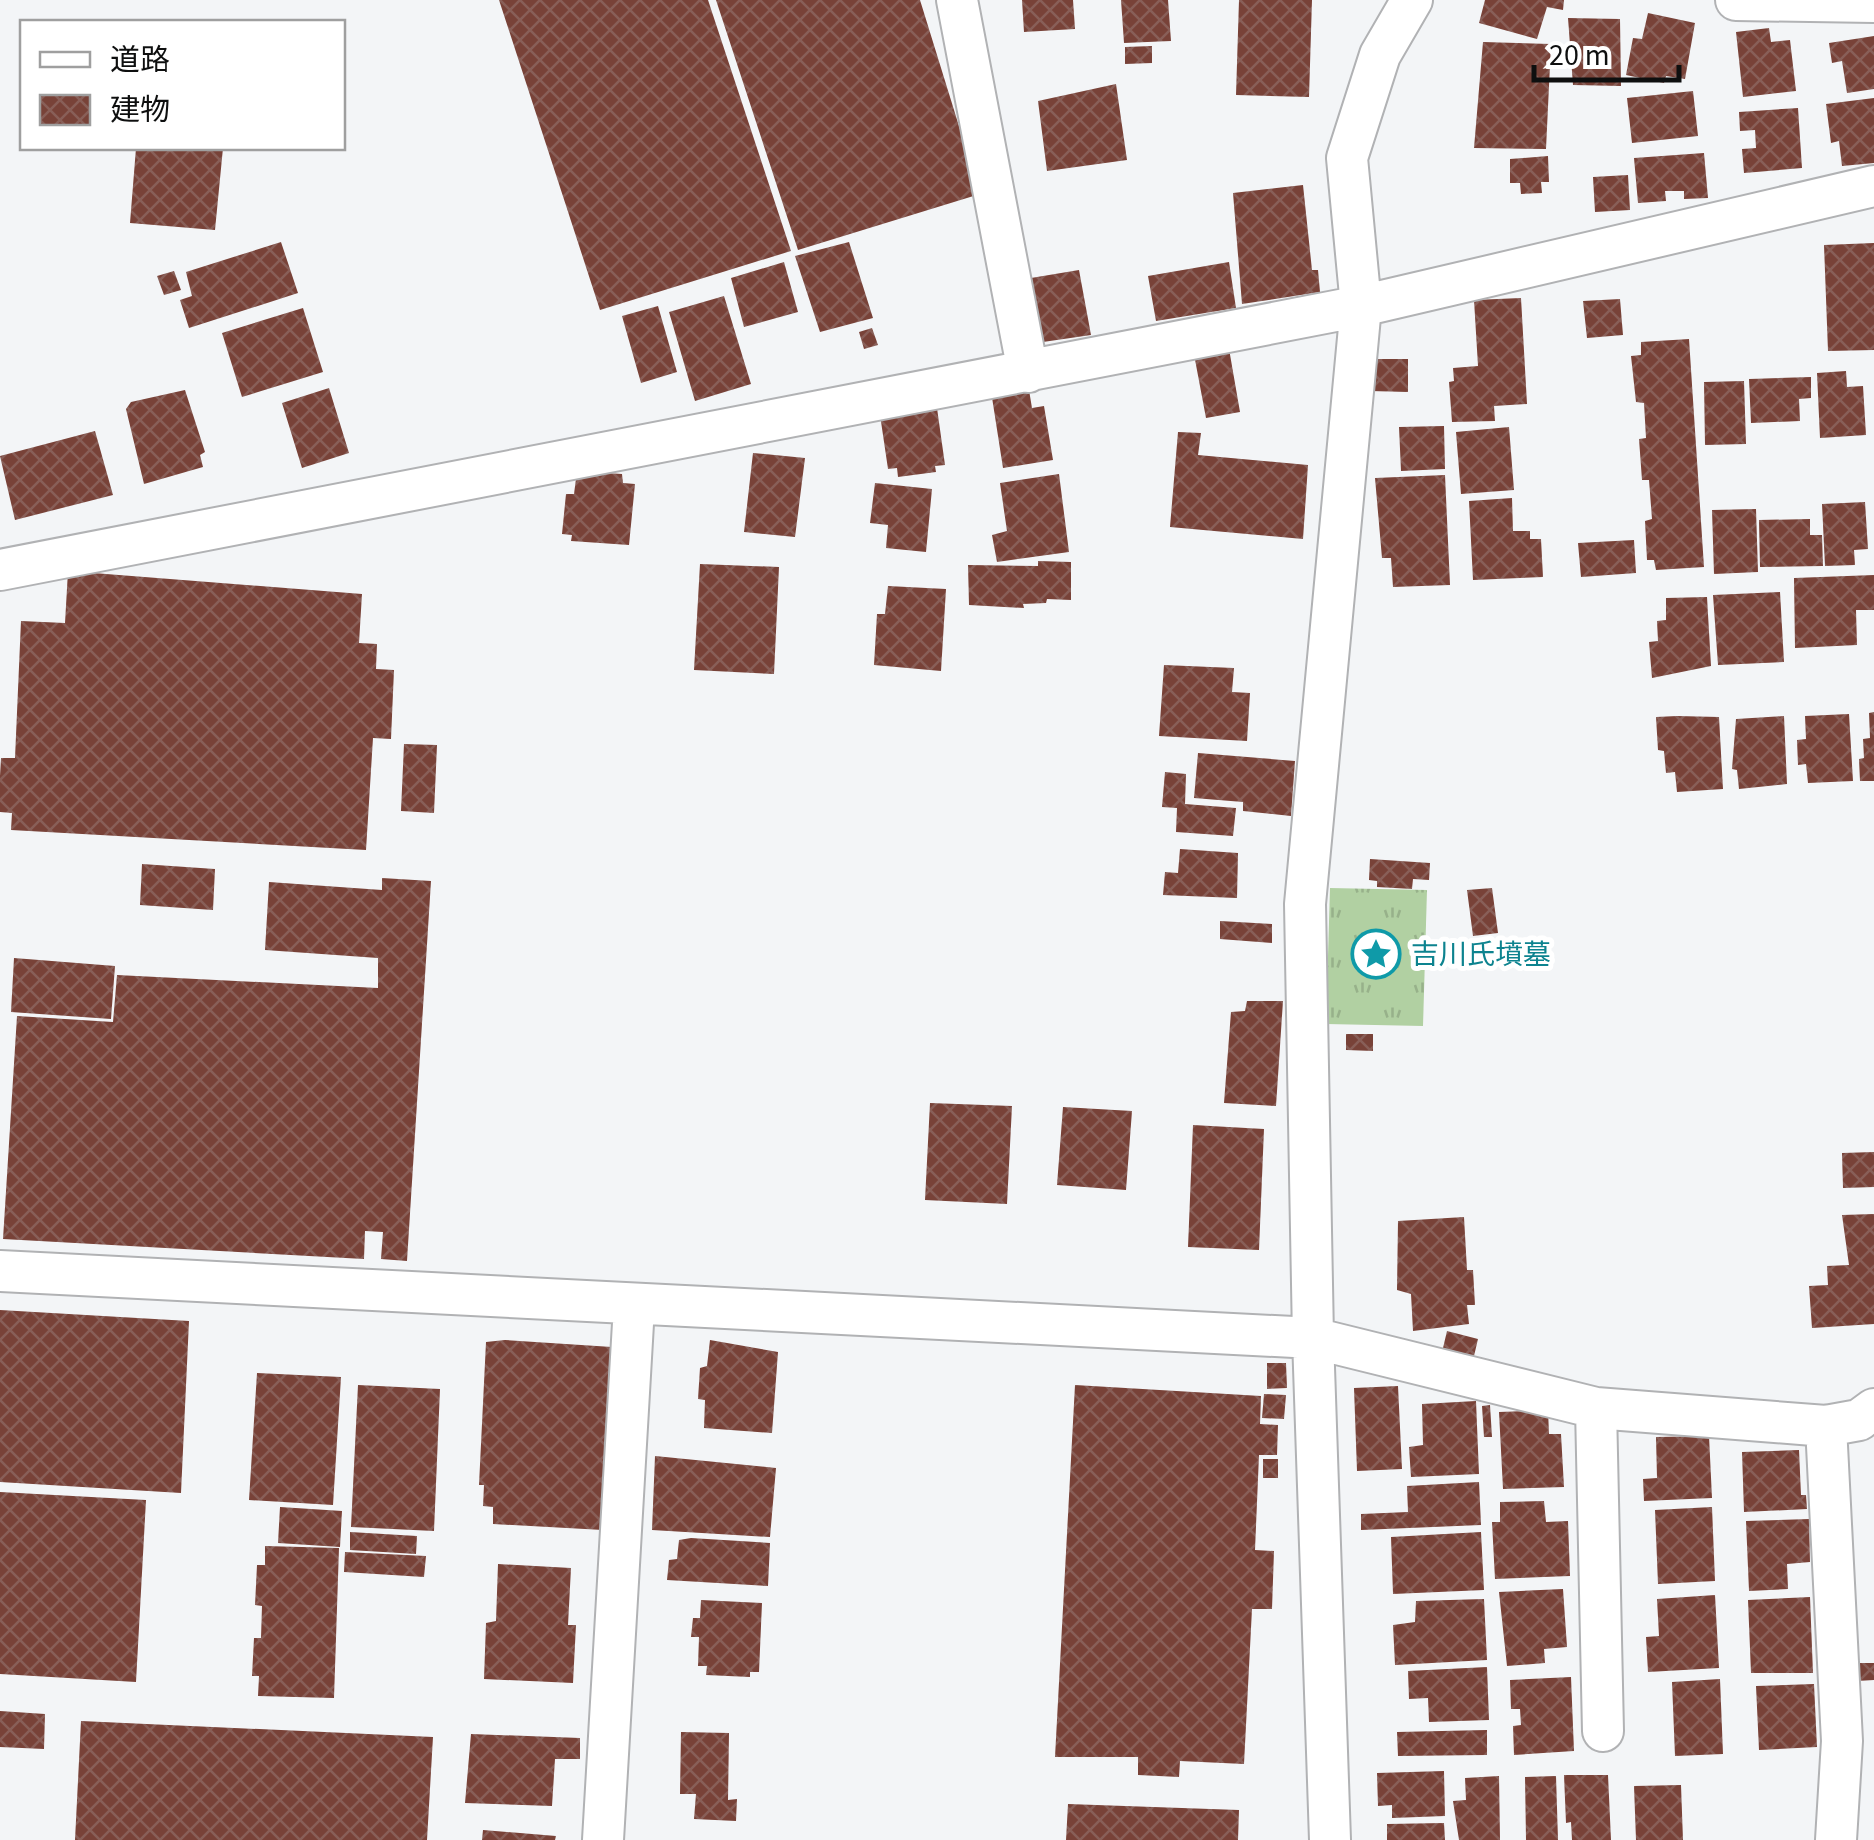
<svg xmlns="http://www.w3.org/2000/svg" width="1874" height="1840" font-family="'Source Sans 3','Noto Sans JP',sans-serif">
<defs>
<pattern id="grass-tufts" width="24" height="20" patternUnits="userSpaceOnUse" patternTransform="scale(2.5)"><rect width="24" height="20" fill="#b1d0a2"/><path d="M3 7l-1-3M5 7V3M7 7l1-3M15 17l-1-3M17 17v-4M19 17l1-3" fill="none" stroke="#97b18a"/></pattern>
<pattern id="building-cross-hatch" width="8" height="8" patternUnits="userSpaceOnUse" patternTransform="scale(2.5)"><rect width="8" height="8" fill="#784238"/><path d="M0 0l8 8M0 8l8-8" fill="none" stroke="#885f58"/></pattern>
</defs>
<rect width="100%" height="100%" fill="#f3f5f7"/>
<path fill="url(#grass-tufts)" d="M1330 888 1427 890 1423 1026 1326 1024Z"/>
<path fill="url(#building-cross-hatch)" d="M499 0H708L791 251 600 310Z
M716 0H920L980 194 798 250Z
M1022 0H1073L1075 29 1024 32Z
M1121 0H1168L1171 41 1124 43Z
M1239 0H1312L1309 97 1236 95Z
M1485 0H1564L1563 10 1547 7 1537 39 1479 23Z
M1648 13 1695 23 1685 79 1666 76 1664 83 1626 75 1633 38 1642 39Z
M1568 18 1620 19 1621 86 1573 85Z
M1769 28 1771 42 1790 40 1796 91 1743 97 1736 32Z
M1874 36V89L1847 93 1842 61 1832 63 1829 43Z
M1483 42 1551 44 1546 149 1474 148Z
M1152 46V63L1125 64V47Z
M1116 84 1127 160 1047 171 1038 101Z
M1693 91 1698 136 1632 143 1627 98Z
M1874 98V163L1842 166 1839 141 1831 143 1826 104Z
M1798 108 1802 168 1744 173 1742 149 1756 148 1755 130 1740 131 1739 112Z
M136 148H223L215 230 130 223Z
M1704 153 1708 198 1684 199V191H1665L1666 201 1638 203 1634 158Z
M1548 156 1549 182H1541L1542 193 1521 194 1520 183H1510V159Z
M1628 175 1630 210 1595 212 1593 177Z
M1303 185 1312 270H1318L1320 292 1242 304 1233 193Z
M281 242 298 293 189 328 180 300 192 296 186 272Z
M849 242 873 318 820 332 795 256Z
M1874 243V350L1828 351 1824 245Z
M784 262 798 312 744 327 731 278Z
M1229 262 1236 308 1156 321 1148 276Z
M1079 270 1091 335 1043 342 1031 278Z
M174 271 181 290 164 295 157 276Z
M724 296 751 384 695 401 669 312Z
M1521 298 1527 404 1494 406 1495 421 1452 422 1449 382 1454 381 1453 368 1478 366 1474 300Z
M1620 299 1623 335 1587 338 1583 301Z
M658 306 677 372 641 383 622 316Z
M303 308 323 372 242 397 222 333Z
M872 328 878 345 864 349 859 332Z
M1689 339 1704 567 1656 570 1654 560H1647L1645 521 1652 519 1649 480H1642L1639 439 1646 438 1644 403 1636 402 1631 356 1641 355V342Z
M1228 343 1240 412 1206 418 1193 349Z
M1370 359H1408V392L1370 391Z
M1846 371 1847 387 1863 386 1866 435 1820 438 1817 373Z
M1811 377V398L1799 399 1800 421 1751 423 1749 379Z
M1744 381 1746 444 1705 445 1704 382Z
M329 388 349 453 302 468 282 403Z
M185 390 205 452 200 455 203 467 144 484 126 409 131 402Z
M1029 390 1032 408 1044 406 1053 460 1003 468 991 391Z
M936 401 945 465 935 466 936 472 898 477 897 468 888 469 879 408Z
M1444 426 1445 469 1401 471 1399 427Z
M1509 427 1514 490 1461 494 1456 432Z
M95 431 113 495 15 520 0 456Z
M1178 432 1201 433 1198 455 1308 465 1303 539 1170 527Z
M753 453 805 458 795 537 744 532Z
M577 471 622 474 623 483 635 484 629 545 571 541 572 535 562 534 566 494H574Z
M1059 474 1069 552 997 562 992 535 1007 531 1000 483Z
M1445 475 1450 585 1393 587 1391 558H1382L1375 478Z
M875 483 932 489 926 552 886 548 888 525 870 523Z
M1512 498 1513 531H1530V539H1541L1543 577 1473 580 1469 501Z
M1865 502 1868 549 1854 550 1855 565 1825 566 1822 504Z
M1756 509 1758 572 1714 574 1712 510Z
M1810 519V535H1822L1823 566 1760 567 1759 520Z
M1634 540 1636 573 1581 577 1578 543Z
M1038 561 1071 562V600L1047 599 1046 603 1023 604 1024 608 969 605 968 565 1038 566Z
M700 564 779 567 774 674 694 670Z
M68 571 362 594 359 643 377 644 376 669 394 670 391 739 373 738 366 850 11 830 12 813 0 812V776L1 758H15L21 621 65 623Z
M1874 575V610H1856L1857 645 1795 648 1794 578Z
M888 586 946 589 941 671 874 665 877 614H885Z
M1780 592 1784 662 1718 665 1713 595Z
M1707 597 1711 666 1652 678 1649 642 1658 641 1657 621 1666 620V598Z
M1164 665 1234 668 1232 692 1250 693 1247 741 1159 736Z
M1874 712V781H1860L1859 759 1864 758 1863 739 1870 738 1869 713Z
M1849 714 1853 781 1808 783 1806 764 1798 765 1797 740 1806 739 1805 716Z
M1677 716 1719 717 1723 789 1677 792 1675 772 1666 773 1664 751 1658 750 1656 717Z
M1784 716 1787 784 1739 789 1737 770 1732 769 1736 719Z
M404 744 437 745 434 813 401 811Z
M1198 753 1295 761 1291 816 1243 811V802L1194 798Z
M1165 772 1186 774 1185 804 1236 808 1233 836 1176 832 1177 808 1162 807Z
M1180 849 1238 853 1237 898 1163 895 1165 872 1178 873Z
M1370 859 1430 863 1429 880 1413 879 1412 889 1377 887V881L1369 880Z
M142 864 215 869 213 910 140 905Z
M382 878 431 881 407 1261 381 1259 383 1232 365 1231 364 1259 3 1239 17 1016 113 1022 117 975 378 988V958L265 950 269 882 382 890Z
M1492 888 1498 933 1473 936 1467 890Z
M1220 921 1272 924V943L1220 939Z
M14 958 115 966 111 1019 11 1012Z
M1247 1001H1283L1276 1106 1224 1103 1231 1012 1245 1011Z
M1346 1034H1373V1051L1346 1050Z
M930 1103 1012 1106 1007 1204 925 1200Z
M1063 1107 1132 1111 1126 1190 1057 1185Z
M1193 1125 1264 1129 1259 1250 1188 1247Z
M1874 1152V1187L1843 1188 1842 1153Z
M1874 1214V1324L1812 1328 1809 1286 1828 1285 1827 1266 1849 1265 1842 1215Z
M1464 1217 1467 1270H1473L1475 1305H1467L1469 1324 1413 1331 1411 1294 1397 1290 1398 1221Z
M0 1310 189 1321 181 1493 0 1482Z
M1447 1331 1478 1339 1474 1356 1443 1348Z
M505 1340 612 1347 603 1530 493 1524V1507L483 1506 484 1485H479L486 1342Z
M710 1340 778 1352 772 1433 704 1428 705 1400 698 1399 700 1368 707 1366Z
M1267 1363H1286L1287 1388 1267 1389Z
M257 1373 341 1377 333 1505 249 1500Z
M358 1385 440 1389 434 1531 351 1527Z
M1075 1385 1261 1396 1260 1424 1278 1425 1277 1455H1259L1255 1550 1274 1551 1272 1609H1252L1244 1764 1180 1761 1179 1777 1138 1775V1757H1055Z
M1398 1386 1402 1469 1357 1471 1354 1388Z
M1264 1394 1286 1395 1284 1419 1262 1418Z
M1476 1401 1479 1474 1411 1477 1409 1447 1423 1445 1422 1404Z
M1490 1405 1492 1437H1484L1482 1406Z
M1548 1410 1549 1434H1561L1564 1487 1503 1489 1499 1412Z
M1709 1436 1712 1498 1644 1501 1643 1479 1657 1478 1656 1437Z
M1799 1450 1801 1495H1806L1807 1509 1744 1512 1742 1452Z
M655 1456 776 1468 770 1537 652 1530Z
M1263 1459H1278V1478H1263Z
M1479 1482 1481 1525 1361 1530V1514L1408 1512 1407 1486Z
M0 1492 146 1500 136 1682 0 1674Z
M1544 1501 1546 1522 1568 1521 1570 1576 1495 1579 1492 1522H1500V1502Z
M280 1507 342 1511 340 1547 278 1543Z
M1712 1507 1715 1581 1658 1584 1655 1510Z
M1809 1519 1810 1562 1787 1564 1788 1589 1749 1591 1746 1521Z
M350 1532 417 1536 416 1554 350 1550Z
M1481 1532 1484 1590 1393 1594 1391 1537Z
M691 1538 770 1543 768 1586 667 1580 669 1560 677 1559 679 1540Z
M265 1546 339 1548 334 1698 258 1696 259 1676H252L254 1638H261L262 1606 255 1605 257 1565H265Z
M345 1552 426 1556 424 1577 344 1572Z
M498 1564 571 1568 568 1625H576L573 1683 484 1679 486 1623 496 1621Z
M1563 1589 1567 1647 1544 1649 1545 1663 1507 1666 1499 1592Z
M1715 1595 1719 1668 1648 1672 1646 1637 1659 1636 1657 1599Z
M1810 1597 1813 1673H1751L1748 1600Z
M1484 1599 1487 1660 1395 1665 1393 1625 1415 1622 1416 1601Z
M701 1600 762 1603 759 1672H750V1677L706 1675 707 1666H698L699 1637H691L693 1618H700Z
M1857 1663H1874V1680L1857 1681Z
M1487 1667 1489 1720 1429 1722 1428 1698 1409 1699 1408 1671Z
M1571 1677 1574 1751 1514 1755 1513 1726 1521 1725 1520 1709H1511L1510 1680Z
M1720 1679 1723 1754 1675 1756 1672 1682Z
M1814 1684 1817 1747 1759 1750 1756 1686Z
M0 1711 45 1714 44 1749 0 1747Z
M81 1721 433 1737 427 1840H75Z
M1487 1730V1755L1398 1756 1397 1732Z
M681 1732 729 1733 728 1800 737 1799 736 1821 694 1819 696 1794H680Z
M471 1734 580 1738V1759H555L552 1806 465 1803Z
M1444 1771 1445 1816 1392 1818V1805L1378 1806 1377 1773Z
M1564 1775H1608L1611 1840H1572L1571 1822 1566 1823Z
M1499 1776 1500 1840H1459L1453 1801 1466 1800 1465 1778Z
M1556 1776 1558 1840H1526L1525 1777Z
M1681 1785 1683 1840H1636L1634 1786Z
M1068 1804 1239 1810 1238 1840H1066Z
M1444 1823 1445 1840H1387V1824Z
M483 1830 556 1836 555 1840H482Z"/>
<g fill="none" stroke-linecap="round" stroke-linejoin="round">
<g stroke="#b1b2b4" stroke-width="44">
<path id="street" d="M957 0 1028 372
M1736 0 1874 2
M0 570 1361 306 1874 186
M0 1271 1313 1338 1596 1408 1826 1426 1859 1420 1874 1409
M1596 1408 1603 1731
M1826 1426 1842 1741 1836 1840
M603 1840 634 1306
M1330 1840 1313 1338 1305 904 1361 306 1347 158 1380 55 1412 0"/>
</g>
<use href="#street" stroke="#fff" stroke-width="40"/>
</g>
<defs>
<g id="sight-ring" transform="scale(2.5)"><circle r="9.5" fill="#fff" stroke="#0f9aa8" stroke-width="1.5"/><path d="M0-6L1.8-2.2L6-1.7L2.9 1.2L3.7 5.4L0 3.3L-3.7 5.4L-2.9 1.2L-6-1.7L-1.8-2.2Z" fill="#0f9aa8"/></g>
</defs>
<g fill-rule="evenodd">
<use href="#sight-ring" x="1376" y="954"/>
</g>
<g text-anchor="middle" stroke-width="10" stroke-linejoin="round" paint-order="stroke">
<g font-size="28" fill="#0d838f" stroke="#fff" text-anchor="start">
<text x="1411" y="964">吉川氏墳墓</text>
</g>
</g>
<rect x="20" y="20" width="325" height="130" fill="#ffffff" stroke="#9f9f9f" stroke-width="2.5"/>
<rect x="40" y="52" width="50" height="15" fill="#ffffff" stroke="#9f9f9f" stroke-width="2.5"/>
<text x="110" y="70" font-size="30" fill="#0e0f0f">道路</text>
<rect x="40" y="95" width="50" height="30" fill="url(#building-cross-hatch)" stroke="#9f9f9f" stroke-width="2.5"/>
<text x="110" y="120" font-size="30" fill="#0e0f0f">建物</text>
<path d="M1534 65v15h145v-15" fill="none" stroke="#0e0f0f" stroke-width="5"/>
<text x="1549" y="65" font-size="30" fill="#0e0f0f" stroke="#ffffff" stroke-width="8" paint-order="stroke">20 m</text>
</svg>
